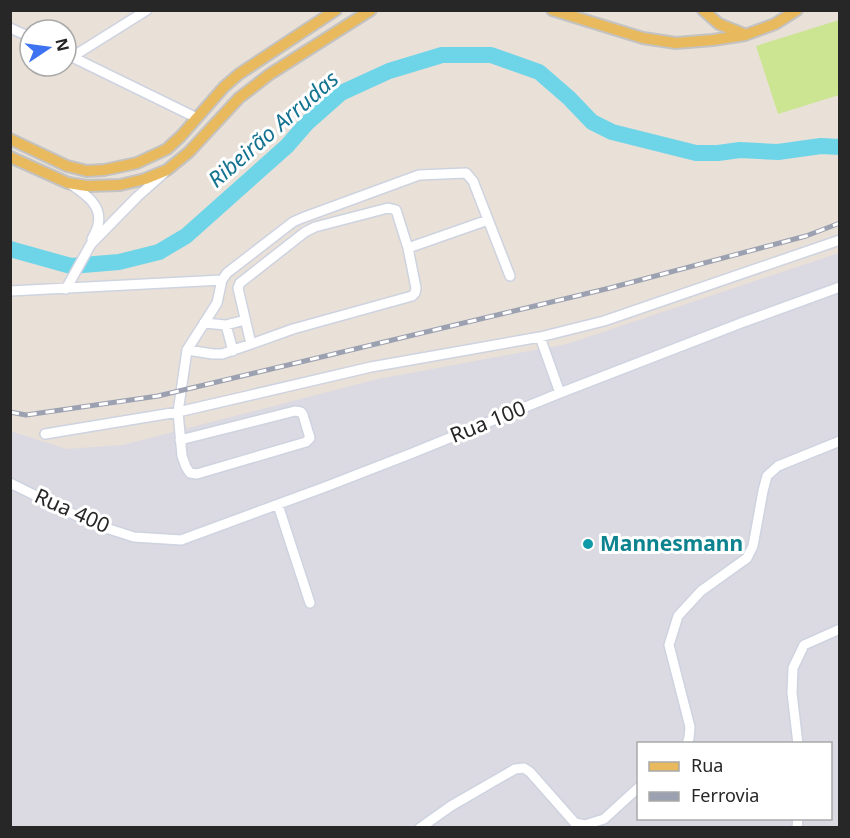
<svg xmlns="http://www.w3.org/2000/svg" width="850" height="838" font-family="'Noto Sans',sans-serif">
<rect width="100%" height="100%" fill="#e9e0d8"/>
<path fill="#dbd9e1" fill-rule="evenodd" d="M839 253V827H11L10 431 67 449 123 445 378 379 567 344ZM638 744H830V818H638Z"/>
<path fill="#cbe592" d="M839 20V95L778 114 756 46Z"/>
<g fill="none" stroke-linecap="round" stroke-linejoin="round">
<path stroke="#6ed5e8" stroke-width="16" d="M10 249 71 266 119 262 159 252 186 236 287 146 307 123 341 93 389 71 442 55H491L539 72 569 98 592 122 612 132 696 153H718L740 150 778 152 821 146 840 147"/>
<g stroke="#ced3e0" stroke-width="12">
<path id="minor" d="M10 28 30 37
M66 54 197 118
M72 57 147 10
M69 183C83 193 103 204 98 225 97 230 94 235 92 239
M388 208 396 210 408 248 416 288 415 293 412 296 293 329 251 344 238 288 240 283 305 232 315 227Z
M408 248 488 220
M66 289 91 244 137 197 164 173
M10 291 222 280
M204 323 226 325 245 320
M226 325 233 351
M540 337 560 393
M187 350 213 354H222L251 344
M45 434 178 412 371 367 540 337 604 321 840 240
M180 440 295 411 301 412 303 415 310 438 306 442 197 474 190 473 186 467 182 456 178 412 187 350 217 303 222 280 227 273 293 222 302 218 419 175 466 173 473 181 510 276
M10 483 79 517 109 529 134 537 181 540 325 487 410 454 560 393 741 323 840 287
M278 505 310 603
M687 744 689 738 690 727 669 645 678 616 701 591 747 558 753 546 763 491 767 476 778 466 840 441
M798 744 792 693 793 668 804 645 840 629
M420 828 451 806 515 769 524 768 530 772 575 823 585 825 604 819 638 788
M797 828 798 818"/>
</g>
<g stroke="#c3c3c3" stroke-width="14">
<path id="major" d="M552 10 643 38 676 43 713 40 745 35 775 24 797 10
M703 10 719 24 744 34
M10 139 67 166 87 171 104 170 137 163 167 149 181 136 224 87 239 74 336 10
M10 157 68 183 87 186 120 185 145 179 167 170 189 152 239 98 270 74 371 10"/>
</g>
<use href="#minor" stroke="#fff" stroke-width="9"/>
<use href="#major" stroke="#e9b95d" stroke-width="10"/>
<g stroke="#9ca1b1" stroke-width="5">
<path id="rail" d="M10 412 26 415 158 396 610 288 806 236 840 223"/>
</g>
<use href="#rail" stroke="#fff" stroke-width="3" stroke-dasharray="9" stroke-linecap="butt"/>
</g>
<circle fill="#0f9aa8" stroke="#fff" stroke-width="2" cx="588" cy="544" r="6"/>
<g text-anchor="middle" stroke-width="6" stroke-linejoin="round" paint-order="stroke">
<g font-size="21" fill="#272727" stroke="#fff">
<text transform="translate(488 422) rotate(-22)" y="7">Rua 100</text>
<text transform="translate(72 511) rotate(24)" y="7">Rua 400</text>
</g>
<g font-size="21" font-weight="bold" fill="#0d838f" stroke="#fff" text-anchor="start">
<text x="600" y="551">Mannesmann</text>
</g>
<g font-size="22" font-style="italic" fill="#13728f" stroke="#fff">
<text transform="translate(273 129) rotate(-41)" y="8">Ribeirão Arrudas</text>
</g>
</g>
<rect width="850" height="838" fill="none" stroke="#272727" stroke-width="24"/>
<rect x="637" y="742" width="195" height="78" fill="#ffffff" stroke="#a9a9a9" stroke-width="1.5"/>
<rect x="649" y="762" width="30" height="9" fill="#e9b95d" stroke="#a9a9a9" stroke-width="1.5"/>
<text x="691" y="772" font-size="18" fill="#272727">Rua</text>
<rect x="649" y="792" width="30" height="9" fill="#9ca1b1" stroke="#a9a9a9" stroke-width="1.5"/>
<text x="691" y="802" font-size="18" fill="#272727">Ferrovia</text>
<g transform="translate(48 48) rotate(77)"><circle r="28" fill="#ffffff" stroke="#a9a9a9" stroke-width="1.5"/>
<path d="M0-4.5L10 22L0 15L-10 22Z" fill="#3d73f1"/>
<text y="-9" font-size="16" font-weight="bold" text-anchor="middle" fill="#272727">N</text>
</g>
</svg>
